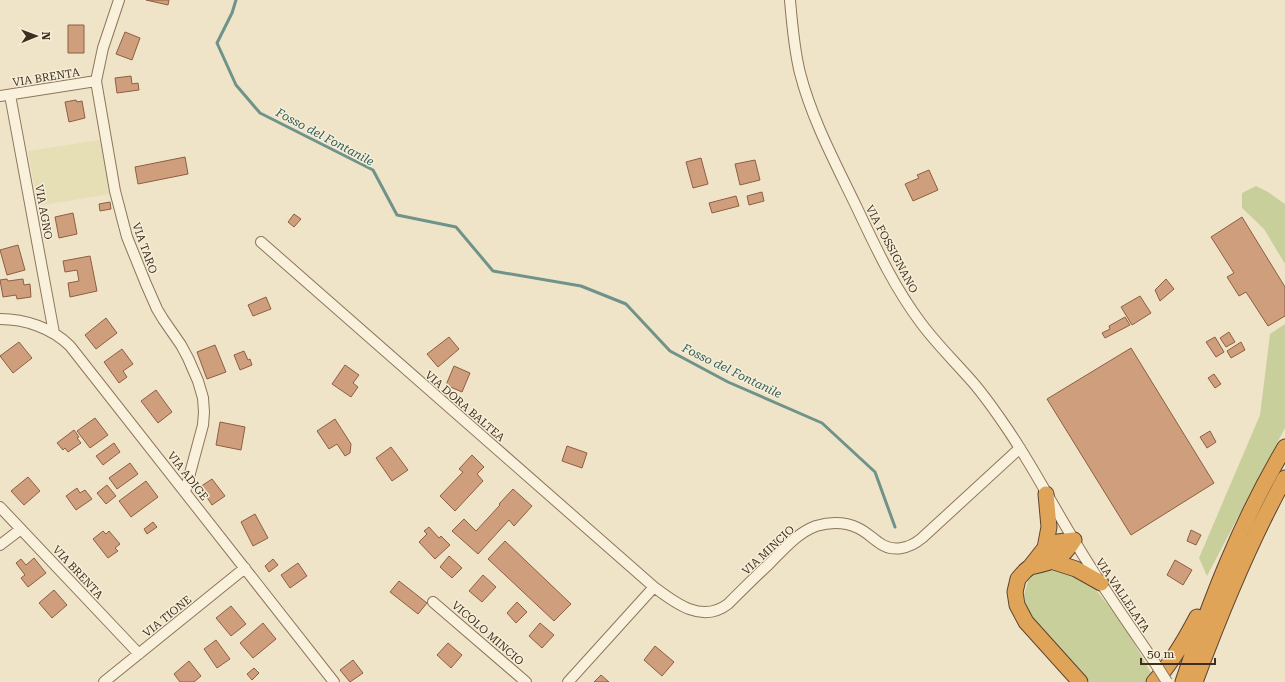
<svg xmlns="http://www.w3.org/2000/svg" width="1285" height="682" font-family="'Roboto Serif',serif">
<rect width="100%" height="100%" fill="#f0e4c8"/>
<path fill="#e6deb5" d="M100 140 110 194 38 206 28 151Z"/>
<path fill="#c9cf9b" d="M1256 186 1268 192 1285 204V264L1264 229 1242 208V193Z
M1285 324V428L1207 576 1199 558 1260 415 1270 334Z
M1054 566 1093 586 1118 618 1129 634 1154 678 1148 682H1090L1038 628 1027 611 1024 595 1029 578 1032 574Z"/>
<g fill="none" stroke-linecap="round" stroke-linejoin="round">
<path stroke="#6f938a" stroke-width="3" d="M236 0 232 13 217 43 236 85 260 113 373 170 397 215 456 227 493 271 581 286 626 304 670 351 728 382 822 423 875 472 895 527"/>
</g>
<path fill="#cf9f7d" stroke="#8d5f41" d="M146 0H169L168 5Z
M68 25H84V53H68Z
M125 32 140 38 132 60 116 54Z
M131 76 132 84 138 83 139 90 117 93 115 78Z
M76 100 77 102 82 101 85 118 69 122 65 102Z
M185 157 188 174 138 184 135 167Z
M701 158 708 184 693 188 686 162Z
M755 160 760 180 740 185 735 164Z
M929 170 938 190 913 201 905 184 919 178 917 175Z
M762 192 764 201 749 205 747 196Z
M736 196 739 206 712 213 709 203Z
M110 202 111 209 100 211 99 204Z
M73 213 77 234 59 238 55 217Z
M294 214 301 219 294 227 288 222Z
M1242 217 1285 287V316L1268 326 1246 292 1239 296 1227 277 1234 273 1211 237Z
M18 245 25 270 7 275 0 250Z
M90 256 97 291 70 297 68 283 79 281 77 270 65 272 63 261Z
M7 279 8 281 23 279 24 285 30 284 31 297 17 299 16 295 3 297 0 280Z
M1166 279 1174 289 1160 301 1155 290Z
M1140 296 1151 313 1132 325 1121 307Z
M266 297 271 309 253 316 248 305Z
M1125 317 1130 325 1105 338 1102 333 1110 329 1109 326Z
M106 318 117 333 96 349 85 335Z
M1229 332 1235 342 1226 347 1220 338Z
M449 337 459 349 438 367 427 354Z
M1215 337 1224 352 1216 357 1206 342Z
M19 342 32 358 13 373 0 356Z
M1241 342 1245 350 1231 358 1227 351Z
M215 345 226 372 207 379 197 352Z
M1131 348 1214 483 1131 535 1047 399Z
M122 349 133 364 123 371 127 377 119 383 104 362Z
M244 351 248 360 250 359 252 365 240 370 234 355Z
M345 365 359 375 353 383 358 387 351 397 332 384Z
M454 366 470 373 462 392 446 385Z
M1214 374 1221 384 1215 388 1208 378Z
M156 390 172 412 158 423 141 401Z
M95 418 108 435 90 448 77 431Z
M335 419 351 444 350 453 345 456 337 444 329 449 317 431Z
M220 422 245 427 241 450 216 445Z
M74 430 79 437 77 438 81 443 68 452 65 448 63 450 57 443Z
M1210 431 1216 442 1207 448 1200 437Z
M114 443 120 452 103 465 96 456Z
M567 446 587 453 582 468 562 461Z
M391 447 408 470 392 481 376 458Z
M472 455 484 467 477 474 483 481 455 511 440 496 463 472 459 469Z
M130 463 138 474 117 489 109 478Z
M28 477 40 491 24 505 11 491Z
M212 479 225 496 212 505 200 487Z
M146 481 158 497 131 517 119 501Z
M107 485 116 496 106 504 97 493Z
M77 488 80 493 85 490 92 499 76 510 66 496Z
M513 489 532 506 514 526 509 520 478 554 452 531 464 519 476 531 500 505 499 504Z
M255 514 268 538 253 546 241 522Z
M153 522 157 527 147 534 144 529Z
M429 527 439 538 441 536 450 545 435 559 419 542 427 534 424 531Z
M1191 530 1201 535 1196 545 1187 541Z
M103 531 106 534 109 531 120 544 115 548 118 551 108 558 93 539Z
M505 541 571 604 554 621 488 559Z
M449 556 462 568 452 578 440 567Z
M34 558 46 573 28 587 21 578 25 575 16 563 21 559 26 565Z
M273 559 278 565 269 572 265 566Z
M1175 560 1192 570 1183 585 1167 575Z
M298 563 307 576 290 588 281 575Z
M483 575 496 587 482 602 469 591Z
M399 581 427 603 418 614 390 592Z
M54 590 67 605 52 618 39 603Z
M517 602 527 612 516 623 507 613Z
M231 606 246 624 231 636 216 618Z
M263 623 276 639 253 658 240 643Z
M540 623 554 635 542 648 529 636Z
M216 640 230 659 217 668 204 649Z
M448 643 462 655 451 668 437 655Z
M655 646 674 662 662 676 644 660Z
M353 660 363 673 350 682 340 670Z
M189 661 201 676 194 682H180L174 674Z
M254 668 259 673 252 680 247 674Z
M601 675 609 682H594Z"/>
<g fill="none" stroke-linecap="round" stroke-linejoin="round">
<g stroke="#8d765c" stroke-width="12">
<path id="minor" d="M119 0 103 48 96 81 115 191 127 237 146 284 157 309 163 319 181 345 188 358 198 381 203 398 204 412 203 425 185 492
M790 0C792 24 794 49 800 73 812 120 836 164 857 208 876 248 894 287 921 323 935 342 953 360 969 378 982 392 993 408 1004 424 1030 461 1050 501 1074 540 1099 583 1129 624 1157 666
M10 95 54 333
M0 96 96 81
M261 242 654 587
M0 319C25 319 52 328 70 346L334 682
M0 507 139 654
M0 545 21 529
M433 602 526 682
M104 682 245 568
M568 682 654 587C675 603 702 624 728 604 741 591 755 577 769 564 783 550 797 533 816 526 830 522 845 522 858 528 865 531 871 537 878 542 892 553 909 549 922 538L1020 448"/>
</g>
<g stroke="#5b4430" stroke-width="17">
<path id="highway" d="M1074 540 1058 542 1045 548 1030 567 1025 571 1018 579 1015 592 1017 605 1026 622 1080 682
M1045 548 1049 527 1046 494
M1054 562 1076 569 1101 583
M1030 567C1053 562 1061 561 1074 540
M1154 682C1172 663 1185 640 1197 617
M1183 682C1210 601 1241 521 1285 447
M1195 682C1221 612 1249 543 1285 478"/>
</g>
<use href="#minor" stroke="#faf1dc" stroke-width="10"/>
<use href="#highway" stroke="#e0a458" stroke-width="15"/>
<g stroke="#8d765c" stroke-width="12" stroke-linecap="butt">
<path id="minor-bridge" d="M1157 666 1167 682"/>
</g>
<use href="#minor-bridge" stroke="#faf1dc" stroke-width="10"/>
</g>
<g text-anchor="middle" stroke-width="3" stroke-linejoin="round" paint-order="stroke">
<g font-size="11" fill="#3d2e20" stroke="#f7eed8">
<text transform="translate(46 77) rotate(-9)" y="4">VIA BRENTA</text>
<text transform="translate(44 212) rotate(80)" y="4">VIA AGNO</text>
<text transform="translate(145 248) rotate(70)" y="4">VIA TARO</text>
<text transform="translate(892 249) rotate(62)" y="4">VIA FOSSIGNANO</text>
<text transform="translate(465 406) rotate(41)" y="4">VIA DORA BALTEA</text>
<text transform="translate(188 476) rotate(52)" y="4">VIA ADIGE</text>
<text transform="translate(768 550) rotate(-43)" y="4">VIA MINCIO</text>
<text transform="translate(78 572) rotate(47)" y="4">VIA BRENTA</text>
<text transform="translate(1123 595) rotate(56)" y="4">VIA VALLELATA</text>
<text transform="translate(167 616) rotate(-39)" y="4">VIA TIONE</text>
<text transform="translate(488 633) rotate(41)" y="4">VICOLO MINCIO</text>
</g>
<g font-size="12" font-style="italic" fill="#2f5d5a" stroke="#f7eed8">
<text transform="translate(325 137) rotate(28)" y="4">Fosso del Fontanile</text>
<text transform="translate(732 371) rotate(26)" y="4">Fosso del Fontanile</text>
</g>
</g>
<g transform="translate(36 36) rotate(89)" stroke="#f7eed8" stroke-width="3" paint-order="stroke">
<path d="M0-3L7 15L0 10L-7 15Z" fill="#3d2e20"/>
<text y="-6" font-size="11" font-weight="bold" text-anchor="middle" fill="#3d2e20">N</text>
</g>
<path d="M1141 658v6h74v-6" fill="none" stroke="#3d2e20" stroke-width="2"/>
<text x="1147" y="658" font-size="12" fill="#3d2e20" stroke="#f7eed8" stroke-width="3" paint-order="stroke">50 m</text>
</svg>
